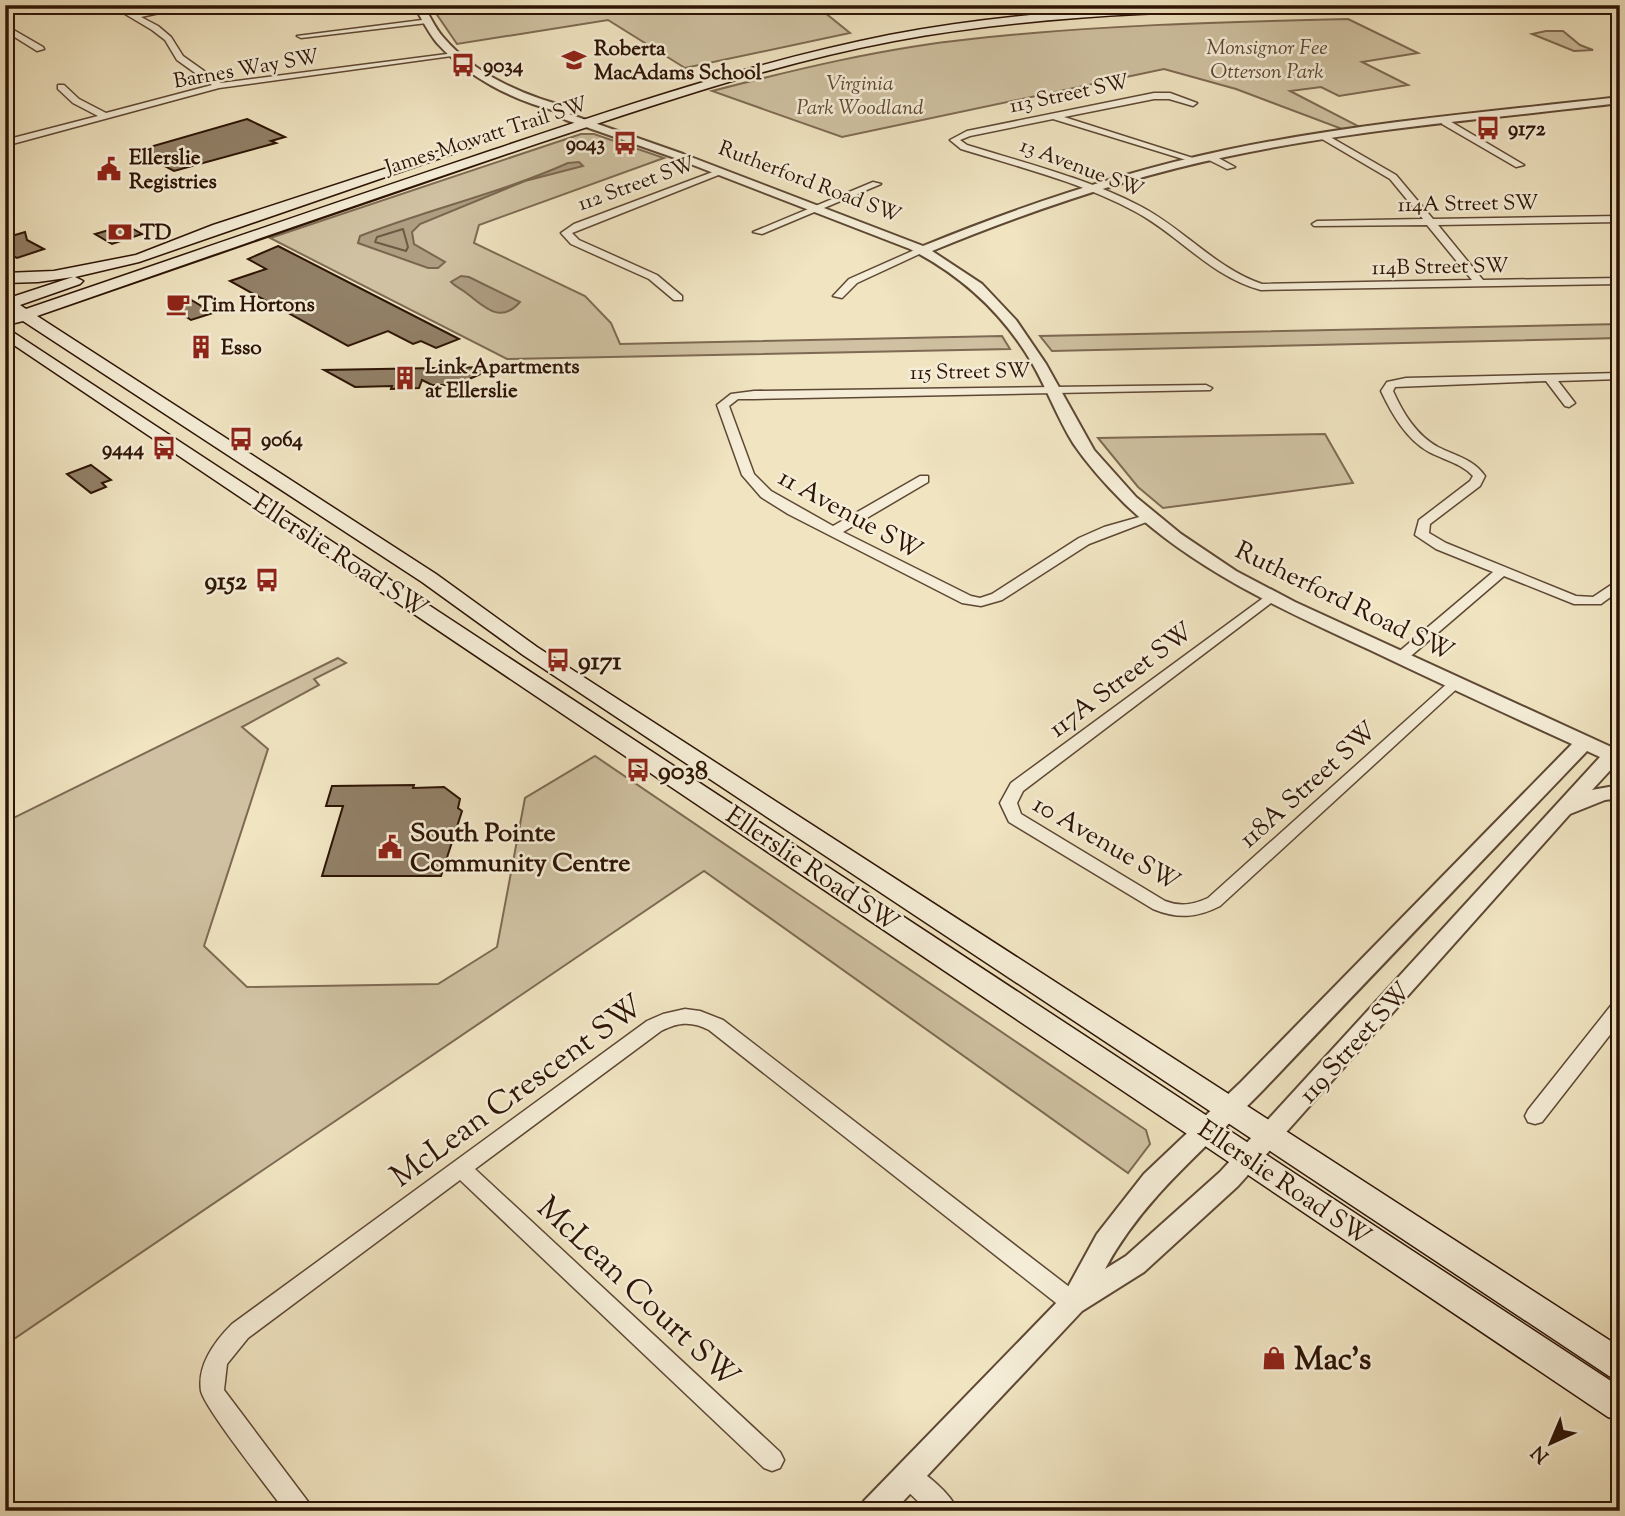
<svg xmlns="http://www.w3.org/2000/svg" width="1625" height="1516" font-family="'Sorts Mill Goudy',serif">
<rect width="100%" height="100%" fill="#f0e4c1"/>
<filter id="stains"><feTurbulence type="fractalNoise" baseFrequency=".00286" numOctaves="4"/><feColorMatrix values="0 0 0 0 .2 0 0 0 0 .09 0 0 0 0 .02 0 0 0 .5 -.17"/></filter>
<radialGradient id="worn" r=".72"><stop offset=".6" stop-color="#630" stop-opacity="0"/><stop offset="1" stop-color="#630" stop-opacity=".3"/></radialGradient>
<path fill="#cfc1a1" stroke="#7e6a53" stroke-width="2" d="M439 5H811L819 8 850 33 685 68 608 20 457 44 431 6Z
M1348 19 1418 53 1362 62 1408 85 1339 96 1321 87 1290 91 1360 127 1342 129 1236 89 1164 69 842 137 712 91C797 69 884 48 971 39 1097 25 1222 22 1348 19Z
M1546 31H1563L1580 45 1593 50 1574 51 1532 34Z
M581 134H594L664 158 479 225 474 243 585 296 611 323 620 344 1002 336 1010 349 507 359 270 238Z
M1620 324V338L1052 351 1040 336Z
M1325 434 1353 483 1163 508 1138 487 1098 438Z
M338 658 346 663 314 679 319 685 242 727 268 749 204 946 247 987 438 984 497 947 525 798 595 756 1146 1130 1150 1144 1128 1173 704 871 5 1345V822Z"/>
<path fill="#ae9d81" stroke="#7a664f" stroke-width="2" d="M579 162 583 166 525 181 420 224 412 232 414 244 445 262 438 268H428L358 243 360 236C429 209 501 193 568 163Z
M461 276 469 277 520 302C499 326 482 304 465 292 460 288 456 287 451 282Z"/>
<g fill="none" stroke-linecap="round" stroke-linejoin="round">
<path stroke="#6e5843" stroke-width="2" d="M403 229 408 247 406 251 375 242 377 237Z"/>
</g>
<path fill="#928067" stroke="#2d1405" stroke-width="2" d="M247 119 285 137 271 141 276 143 174 171 136 151Z
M126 225 142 234 112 244 95 234Z
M25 232 27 240 44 249 17 258 5 252V238Z
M278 246 459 339 436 348 421 341 413 344 388 331 348 346 230 281 266 269 248 259Z
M188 298 213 313 191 320 168 305Z
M496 367 456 385H432L422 380 419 388 391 389 392 386 355 387 324 370Z
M91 465 111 480 102 483 106 487 91 493 67 474Z
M414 785 413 788 444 787 460 799 458 808 462 811 441 876H322L343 806H326L332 786Z"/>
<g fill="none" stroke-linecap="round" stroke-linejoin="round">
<g stroke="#5e4834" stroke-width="3">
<path id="minor" d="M110 5H120L135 14 179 5H196L141 17 158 26 171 37 183 56 221 83 455 53 459 55 219 88 5 146V140L98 116 73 103 58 89V85H64L79 99 106 113 212 85 177 60 165 40 152 30Z
M881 5H890L892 7 888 9Z
M1078 5H1086L1090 10 1083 12Z
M430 19 427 23 301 38 297 36Z
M5 25 43 47 44 49 37 51 5 31Z
M1154 93H1170L1197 103 1193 106 1169 99H1154L1064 117 1196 159V163L1053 119 970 136 960 140 967 145C1025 163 1086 178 1140 206 1183 228 1215 268 1262 284L1472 280 1427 225 1314 226 1312 224 1317 221 1423 219 1390 179 1322 139V135L1325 134 1396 175 1433 219 1620 216V222L1438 225 1483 280 1620 278V284L1261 290C1211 277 1178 234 1134 211 1080 182 1019 167 961 149L950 140 967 131Z
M1442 120H1448L1524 165 1516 167 1442 124Z
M1207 155H1213L1235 167 1227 169 1207 159Z
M718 170 726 172 572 233 579 240 657 275 682 296V300H674L649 279 571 244 561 233 574 224Z
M873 182 881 184 762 234 753 232Z
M919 248 928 250 857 283 842 298 833 296 849 279Z
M1620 373V379L1558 381 1575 403 1569 407 1565 406 1546 381 1395 387 1393 391C1403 413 1416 435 1438 447 1456 456 1473 459 1485 476L1480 486 1430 524 1429 533 1446 543 1576 596 1593 597 1620 579V590L1601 604H1574L1504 576 1405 661H1395L1393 658 1395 655 1493 572 1436 549 1415 535 1419 520 1470 481 1473 476C1461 463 1444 460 1429 452 1406 439 1392 414 1381 391L1387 382 1406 378Z
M1206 385 1212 388 1210 390 754 399H738L729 406 754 474 771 491 833 526 920 476H928V482L843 532 971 596 980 598 992 594 1079 538 1104 527 1150 514 1157 518 1089 544 1002 600 981 606 962 603 788 514 761 497 742 475 717 405 731 394 754 391Z
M1270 593 1275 594 1277 597 1275 600 1023 791 1017 803 1021 814 1165 901C1180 907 1193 905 1208 898L1450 681 1455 679 1462 684 1220 906C1197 918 1177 919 1153 909L1009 822 1000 803 1011 783Z
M1620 1001V1022L1542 1122 1535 1124 1528 1122 1525 1116 1528 1110 1613 1003Z
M685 1009 700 1011 723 1020 1081 1296 1084 1303 1081 1310 1073 1313 1065 1310 709 1030C692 1021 678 1022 661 1031L475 1169 780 1452 784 1460 780 1468 772 1471 764 1468 460 1180 248 1338 227 1364 224 1390 309 1503 312 1511H285C270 1490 205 1409 201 1391 197 1365 215 1341 232 1324L647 1021 663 1014Z
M908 1465C925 1471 951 1494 958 1511H928L900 1484 896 1476 900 1468Z"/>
</g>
<g stroke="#5e4834" stroke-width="4">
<path id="tertiary" d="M5 5H11L5 9Z
M414 5H423C430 16 435 28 443 37 476 76 528 98 576 109V113L569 114 683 154 923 246C1021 206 1122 172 1226 150 1355 123 1488 112 1620 97V103C1488 119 1355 129 1225 157 1125 178 1027 212 932 251L982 284 1016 320 1046 364 1094 450 1136 497 1181 534 1236 571 1295 602 1620 751V765L1616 764 1592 790 1620 785V798L1605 800 1570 814 1238 1186 1144 1272 1082 1311 894 1511H859L864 1501 1063 1296 1097 1234 1144 1174 1241 1082 1572 744C1504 713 1437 682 1370 650 1283 610 1194 570 1125 504 1106 485 1088 465 1073 443 1057 417 1047 389 1032 363 1002 312 962 276 910 249L675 158 566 120 559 117 556 111C513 100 467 77 437 43 428 32 421 18 414 5ZM1587 751 1600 757 1220 1172 1126 1256 1105 1269C1144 1196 1209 1146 1265 1088 1372 975 1480 863 1587 751Z"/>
</g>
<g stroke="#2d1405" stroke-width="3">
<path id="secondary" d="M1192 5H1477L1472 8C1279 10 1084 6 894 41 772 64 654 105 536 144 369 200 203 258 37 316L436 574 537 647 1620 1347V1380L1609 1376 523 655 422 582 23 321 15 323 7 318 12 314 5 309V297L9 298 73 277 38 282 5 283V273L54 271 136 255 213 225 464 143H474L475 146 139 262 75 277 83 281 80 284 20 305 26 309C182 256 337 202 493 150 623 106 754 62 889 35 989 16 1091 8 1192 5Z
M5 327 1620 1387V1421L1608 1417 5 339Z"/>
</g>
<use href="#minor" fill="#f5edd7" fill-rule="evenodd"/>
<use href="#tertiary" fill="#f5edd7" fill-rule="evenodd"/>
<use href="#secondary" fill="#f5edd7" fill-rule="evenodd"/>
</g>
<defs>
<g id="school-bare" transform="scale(1.89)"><path d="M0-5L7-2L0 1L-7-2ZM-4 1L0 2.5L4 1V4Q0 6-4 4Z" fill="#8f2418" stroke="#f5edd7" stroke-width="2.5" paint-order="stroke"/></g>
<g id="bus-bare" transform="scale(1.89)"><path d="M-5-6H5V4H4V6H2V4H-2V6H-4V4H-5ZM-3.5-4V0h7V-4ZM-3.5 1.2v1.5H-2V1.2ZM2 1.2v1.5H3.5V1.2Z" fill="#8f2418" stroke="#f5edd7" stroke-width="2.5" paint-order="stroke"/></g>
<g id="civic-bare" transform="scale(1.89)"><path d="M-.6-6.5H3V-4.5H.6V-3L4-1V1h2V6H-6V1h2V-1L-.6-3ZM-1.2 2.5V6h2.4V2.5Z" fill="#8f2418" stroke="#f5edd7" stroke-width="2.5" paint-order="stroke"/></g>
<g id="bank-bare" transform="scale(1.89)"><path d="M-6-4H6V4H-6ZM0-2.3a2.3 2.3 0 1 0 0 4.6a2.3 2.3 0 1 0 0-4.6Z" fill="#8f2418" stroke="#f5edd7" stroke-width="2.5" paint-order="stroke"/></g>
<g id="cafe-bare" transform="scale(1.89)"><path d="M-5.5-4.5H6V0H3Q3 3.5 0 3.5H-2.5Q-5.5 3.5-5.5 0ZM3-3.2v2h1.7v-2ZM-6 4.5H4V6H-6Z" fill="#8f2418" stroke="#f5edd7" stroke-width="2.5" paint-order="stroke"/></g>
<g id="building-bare" transform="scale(1.89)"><path d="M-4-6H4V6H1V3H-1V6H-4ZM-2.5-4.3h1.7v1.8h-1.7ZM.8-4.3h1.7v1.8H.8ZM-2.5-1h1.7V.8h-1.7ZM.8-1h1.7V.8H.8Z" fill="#8f2418" stroke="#f5edd7" stroke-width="2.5" paint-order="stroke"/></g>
<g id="shop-bare" transform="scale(1.89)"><path d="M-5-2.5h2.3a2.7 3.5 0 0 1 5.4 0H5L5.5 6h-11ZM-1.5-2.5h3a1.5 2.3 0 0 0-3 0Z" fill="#8f2418" stroke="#f5edd7" stroke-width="2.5" paint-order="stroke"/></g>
</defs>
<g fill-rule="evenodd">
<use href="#school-bare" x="574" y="60"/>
<use href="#bus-bare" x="463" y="65"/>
<use href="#bus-bare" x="1488" y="128"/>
<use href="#bus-bare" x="625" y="143"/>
<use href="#civic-bare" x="109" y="169"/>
<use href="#bank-bare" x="120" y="232"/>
<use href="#cafe-bare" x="178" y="304"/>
<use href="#building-bare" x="201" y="347"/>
<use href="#building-bare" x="405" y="378"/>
<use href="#bus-bare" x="241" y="439"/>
<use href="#bus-bare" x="164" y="448"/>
<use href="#bus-bare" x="267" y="580"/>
<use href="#bus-bare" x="558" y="660"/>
<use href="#bus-bare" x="638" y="770"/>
<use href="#civic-bare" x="390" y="847"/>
<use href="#shop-bare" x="1274" y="1358"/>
</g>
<g text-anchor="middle" stroke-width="5" stroke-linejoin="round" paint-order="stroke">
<g font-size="21" font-style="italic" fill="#5e4834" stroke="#f5edd7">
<text x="1267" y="54">Monsignor Fee<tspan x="1267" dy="24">Otterson Park</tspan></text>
<text x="860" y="90">Virginia<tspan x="860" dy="24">Park Woodland</tspan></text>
</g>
<g font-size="21" font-weight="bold" fill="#2d1405" stroke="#f5edd7" text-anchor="start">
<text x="594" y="55">Roberta<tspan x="594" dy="24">MacAdams School</tspan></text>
<text x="483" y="72">9034</text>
<text x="1508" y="135">9172</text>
<text x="605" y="150" text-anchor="end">9043</text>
<text x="129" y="164">Ellerslie<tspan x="129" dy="24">Registries</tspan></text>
<text x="140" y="239">TD</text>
<text x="198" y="311">Tim Hortons</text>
<text x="221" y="354">Esso</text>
<text x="425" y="373">Link Apartments<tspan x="425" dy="24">at Ellerslie</tspan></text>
<text x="261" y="446">9064</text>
<text x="144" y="455" text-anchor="end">9444</text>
</g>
<g font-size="21" fill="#2d1405" stroke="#f5edd7">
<text transform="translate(246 68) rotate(-10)" y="7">Barnes Way SW</text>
<text transform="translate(1069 93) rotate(-12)" y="7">113 Street SW</text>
<text transform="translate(486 135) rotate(-18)" y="7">James Mowatt Trail SW</text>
<text transform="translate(1082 167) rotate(21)" y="7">13 Avenue SW</text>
<text transform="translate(810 181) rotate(21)" y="7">Rutherford Road SW</text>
<text transform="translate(636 183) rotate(-20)" y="7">112 Street SW</text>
<text transform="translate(1468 203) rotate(-1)" y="7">114A Street SW</text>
<text transform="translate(1440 266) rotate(-1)" y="7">114B Street SW</text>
<text transform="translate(970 371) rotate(-1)" y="7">115 Street SW</text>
</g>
<g font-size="26" fill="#2d1405" stroke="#f5edd7">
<text transform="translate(851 513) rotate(29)" y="9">11 Avenue SW</text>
<text transform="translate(341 555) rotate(33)" y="9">Ellerslie Road SW</text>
<text transform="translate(1345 600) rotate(26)" y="9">Rutherford Road SW</text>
<text transform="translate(1120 679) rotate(-37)" y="9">117A Street SW</text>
<text transform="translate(1307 784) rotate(-42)" y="9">118A Street SW</text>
<text transform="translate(1107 842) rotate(30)" y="9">10 Avenue SW</text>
<text transform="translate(813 868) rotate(34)" y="9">Ellerslie Road SW</text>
<text transform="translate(1354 1042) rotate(-48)" y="9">119 Street SW</text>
<text transform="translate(1285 1182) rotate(34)" y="9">Ellerslie Road SW</text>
</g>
<g font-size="26" font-weight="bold" fill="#2d1405" stroke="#f5edd7" text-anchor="start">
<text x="247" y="589" text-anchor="end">9152</text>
<text x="578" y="669">9171</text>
<text x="658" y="779">9038</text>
<text x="410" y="841">South Pointe<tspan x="410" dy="30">Community Centre</tspan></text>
</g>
<g font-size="32" fill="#2d1405" stroke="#f5edd7">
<text transform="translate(516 1090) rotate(-36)" y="11">McLean Crescent SW</text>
<text transform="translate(639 1291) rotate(43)" y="11">McLean Court SW</text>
</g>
<g font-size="32" font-weight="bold" fill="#2d1405" stroke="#f5edd7" text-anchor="start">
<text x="1294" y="1369">Mac's</text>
</g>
</g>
<rect width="1625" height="1516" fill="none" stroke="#f0e4c1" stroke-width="28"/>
<rect x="7" y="7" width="1611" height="1502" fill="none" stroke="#2d1405" stroke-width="3.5"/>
<rect x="14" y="14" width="1597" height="1488" fill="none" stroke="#2d1405" stroke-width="2"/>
<g transform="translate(1551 1443) rotate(224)" stroke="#f5edd7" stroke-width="5" paint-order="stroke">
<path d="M0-5L12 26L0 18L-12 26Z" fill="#2d1405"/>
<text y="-10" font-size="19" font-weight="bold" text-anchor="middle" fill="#2d1405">N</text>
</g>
<rect width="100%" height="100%" filter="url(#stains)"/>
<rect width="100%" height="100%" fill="url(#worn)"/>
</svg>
